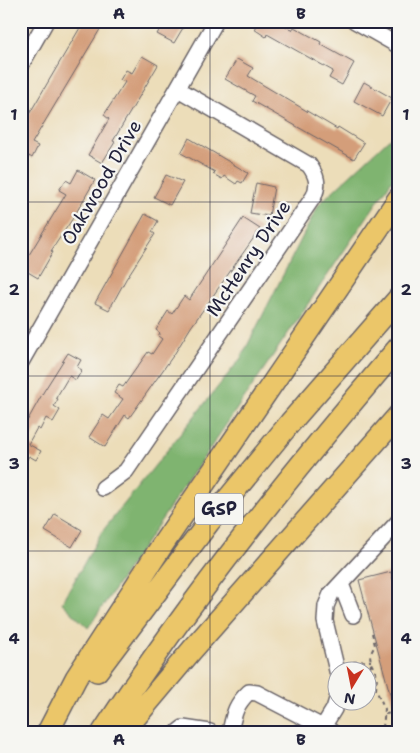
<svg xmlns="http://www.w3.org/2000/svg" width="420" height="753" font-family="'Shantell Sans',sans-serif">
<rect width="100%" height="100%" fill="#f6f6f2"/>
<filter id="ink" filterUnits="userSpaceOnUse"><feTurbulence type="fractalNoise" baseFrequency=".02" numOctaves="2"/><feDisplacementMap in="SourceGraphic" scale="10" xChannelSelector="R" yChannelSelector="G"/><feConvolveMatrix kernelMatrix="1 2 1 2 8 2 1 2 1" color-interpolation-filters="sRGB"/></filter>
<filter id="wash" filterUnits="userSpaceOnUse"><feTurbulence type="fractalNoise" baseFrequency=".0096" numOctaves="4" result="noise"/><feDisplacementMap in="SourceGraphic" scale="20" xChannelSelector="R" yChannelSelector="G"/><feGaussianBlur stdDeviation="1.12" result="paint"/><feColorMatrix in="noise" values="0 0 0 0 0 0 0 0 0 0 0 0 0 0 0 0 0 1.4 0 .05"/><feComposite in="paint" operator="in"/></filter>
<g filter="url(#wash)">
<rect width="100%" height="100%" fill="#ecddb9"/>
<path fill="#7fb470" stroke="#506b56" d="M399 126V170L88 628 62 603 101 533 241 358 319 204 392 136Z"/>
<g id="blocks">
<path fill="#d49e7a" d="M84 21H94L102 26 32 143 38 146 32 158 29 156 21 170V128Z
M165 21H187L174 43 157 34Z
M259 21H278L292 30 294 27 321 42 320 44 354 63 342 85 329 78 333 71 267 34 266 37 254 29Z
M142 56 158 65 113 141 115 142 102 163 88 155 109 119 104 115 125 82 120 80 126 70 132 73Z
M237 59 253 68 248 76 337 129 338 127 364 143 354 159 252 101 255 96 225 79Z
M364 82 392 98 382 116 354 101Z
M189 138 248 173 242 183 238 181 236 184 224 176 222 179 213 174 215 172 181 153Z
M78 170 95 180 73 218 51 251 53 252 38 278 21 268 66 194 59 190 66 180 71 183Z
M166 175 183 182 170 205 154 197Z
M256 183 274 187 269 216 250 213Z
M145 214 158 221 152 232 155 234 126 279 109 310 95 303Z
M243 218 260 229 191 327 175 353 129 418 125 415 105 447 89 437 103 415 109 419 123 399 114 393 119 385 123 387 148 352 152 354 162 339 158 336 160 333 156 330 168 311 172 314 184 296 189 300Z
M68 353 81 360 77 367 82 370 76 380 69 376 56 398 58 399 54 406 60 410 53 422 46 418 40 430 37 428 28 444 41 451 36 460 29 456 21 469V432L44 391Z
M55 514 82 530 72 547 45 531Z
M391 572 399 602V716H396L359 580Z"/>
</g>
</g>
<g filter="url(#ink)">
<use href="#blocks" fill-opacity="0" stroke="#696367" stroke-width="1"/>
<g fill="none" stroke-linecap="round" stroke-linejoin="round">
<g stroke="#696367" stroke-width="18">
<path id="minor" d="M355 21 399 46
M21 65 46 21
M21 362 216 21
M103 488 126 471 314 196C319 184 317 176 309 165L178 89
M341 584 353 615
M338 675 325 621 326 606 331 594 399 521
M323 727 334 709 338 696
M178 732 183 728 210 732
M230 732C234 714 235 705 249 692L257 693 332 732"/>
</g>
<g stroke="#696367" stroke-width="24">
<path id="highway" d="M97 671 209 522 290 423 399 298
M48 732 76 678 161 547 399 198
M103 732C192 596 294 470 399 347
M123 732 192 650 399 415"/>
</g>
<path stroke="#696367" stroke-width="2" stroke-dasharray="4 4" stroke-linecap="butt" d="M372 633 375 645 370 655 371 663 377 675 376 690 385 709 383 727 379 732
M353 662 371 661
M368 676 371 664
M368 690H376
M385 714 395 713
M384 728 393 732"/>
<use href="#minor" stroke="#fff" stroke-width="15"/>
<use href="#highway" stroke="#ebc669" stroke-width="21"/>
</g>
</g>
<path fill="none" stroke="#22223b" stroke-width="1" stroke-opacity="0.55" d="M210 21V732M21 202H399M21 376H399M21 551H399"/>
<g text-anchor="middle" stroke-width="4.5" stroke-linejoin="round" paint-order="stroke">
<rect fill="#f6f6f2" stroke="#626272" stroke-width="1" x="195" y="493.5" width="48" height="31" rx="4"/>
<g font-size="18" font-weight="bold" fill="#22223b">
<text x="219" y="515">GSP</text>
</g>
<g font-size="19" fill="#22223b" stroke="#f6f6f2">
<text transform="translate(101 182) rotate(-60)" y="7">Oakwood Drive</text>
<text transform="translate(248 258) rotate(-56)" y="7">McHenry Drive</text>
</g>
</g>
<rect width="420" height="753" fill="none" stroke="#f6f6f2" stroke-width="55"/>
<g transform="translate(352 686) rotate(190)"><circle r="24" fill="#f6f6f2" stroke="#a1a1a9"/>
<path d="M0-4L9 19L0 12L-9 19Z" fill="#c8321e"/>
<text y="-8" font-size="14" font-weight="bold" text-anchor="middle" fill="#22223b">N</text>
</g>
<rect x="28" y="28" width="364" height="698" fill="none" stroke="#22223b" stroke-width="2"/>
<g font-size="16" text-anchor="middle" font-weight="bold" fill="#22223b">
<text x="119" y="19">A</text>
<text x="301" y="19">B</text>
<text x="14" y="120">1</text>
<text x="406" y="120">1</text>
<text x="14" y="295">2</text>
<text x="406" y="295">2</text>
<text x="14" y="469">3</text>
<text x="406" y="469">3</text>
<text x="14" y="644">4</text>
<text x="406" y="644">4</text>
<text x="119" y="745">A</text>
<text x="301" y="745">B</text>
</g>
</svg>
